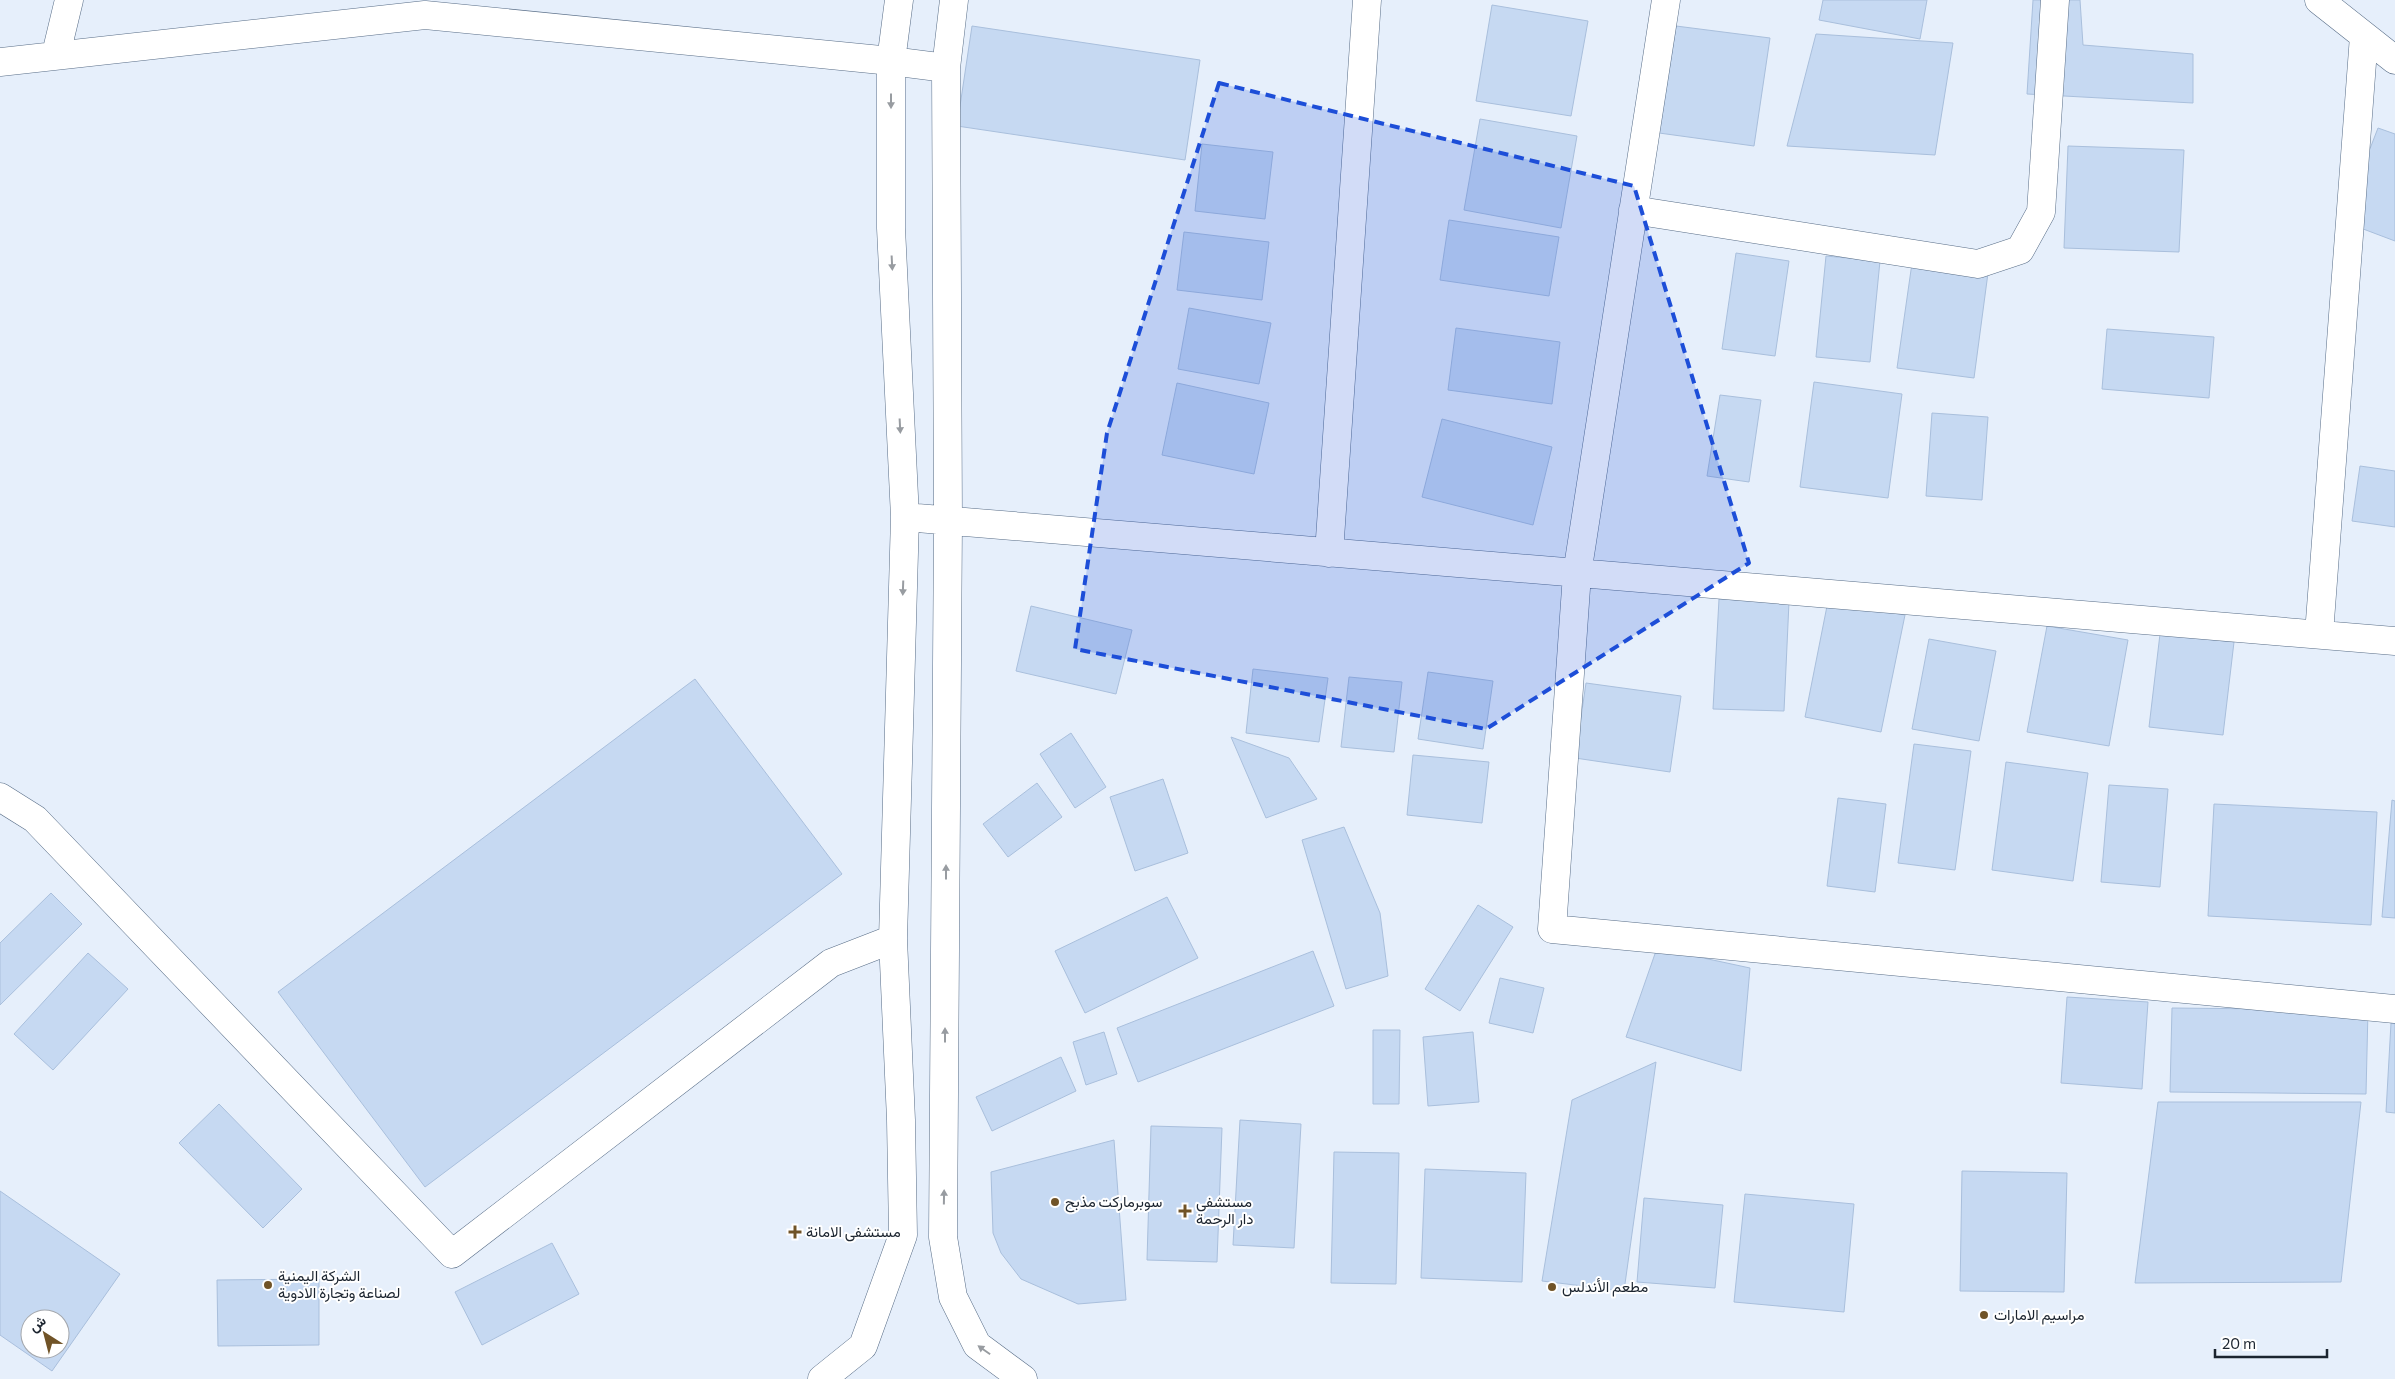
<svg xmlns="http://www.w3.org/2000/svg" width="2395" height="1379" font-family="Commissioner,Vazirmatn,sans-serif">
<rect width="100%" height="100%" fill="#e6effb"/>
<path fill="#c6d9f2" stroke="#a9bfdc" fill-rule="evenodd" d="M1823 0H1927L1920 39 1819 20Z
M2033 0H2080L2083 45 2193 54V103L2027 94Z
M1492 5 1588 21 1571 116 1476 101Z
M972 26 1200 60 1185 160 957 126Z
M1676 26 1770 38 1754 146 1659 133Z
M1816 34 1953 43 1935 155 1787 146Z
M1480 119 1577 136 1561 228 1464 210Z
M2378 128 2395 134V241L2342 221Z
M1202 144 1273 152 1265 219 1195 211Z
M2068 146 2184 150 2179 252 2064 248Z
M1449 220 1559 237 1549 296 1440 280Z
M1184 232 1269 242 1262 300 1177 290Z
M1736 253 1789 261 1775 356 1722 349Z
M1826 256 1880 261 1870 362 1816 357Z
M1912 263 1988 273 1974 378 1897 368Z
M1189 308 1271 323 1259 384 1178 369Z
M1456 328 1560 342 1552 404 1448 390Z
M2107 329 2214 337 2209 398 2102 389Z
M1814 382 1902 394 1888 498 1800 487Z
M1177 383 1269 403 1254 474 1162 455Z
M1720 395 1761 400 1749 482 1707 476Z
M1932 413 1988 417 1982 500 1926 496Z
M1442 419 1552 447 1533 525 1422 497Z
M2360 466 2395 471V527L2352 521Z
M1719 599 1789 602 1784 711 1713 709Z
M1828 601 1905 615 1881 732 1805 717Z
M1031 606 1132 630 1116 694 1016 671Z
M2047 626 2128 640 2109 746 2027 732Z
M2160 634 2234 642 2223 735 2149 727Z
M1929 639 1996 651 1979 741 1912 729Z
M1253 669 1328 678 1319 742 1246 733Z
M1428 672 1493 681 1483 749 1418 739Z
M1349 677 1402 682 1394 752 1341 747Z
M695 679 842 874 425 1187 278 992Z
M1586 683 1681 696 1670 772 1575 758Z
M1071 733 1106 787 1075 808 1040 754Z
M1231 737 1289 758 1317 799 1266 818Z
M1914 744 1971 751 1955 870 1898 863Z
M1413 755 1489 762 1482 823 1407 815Z
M2006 762 2088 773 2073 881 1992 870Z
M1163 779 1188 853 1135 871 1110 797Z
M1037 783 1062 817 1008 857 983 824Z
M2109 785 2168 789 2160 887 2101 882Z
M1838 798 1886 804 1875 892 1827 886Z
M2392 800 2395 801V918L2382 917Z
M2214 804 2377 812 2371 925 2208 916Z
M1344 827 1380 913 1388 976 1346 989 1302 840Z
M51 893 82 924 0 1005V943Z
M1167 897 1198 958 1085 1013 1055 951Z
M1478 905 1513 927 1460 1011 1425 989Z
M1657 948 1750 968 1741 1071 1626 1037Z
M1313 951 1334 1006 1138 1082 1117 1028Z
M88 953 128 989 53 1070 14 1034Z
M1500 978 1544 988 1533 1033 1489 1023Z
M2067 997 2148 1002 2142 1089 2061 1083Z
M2172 1008 2368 1010 2366 1094 2170 1092Z
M2391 1023H2395V1113L2386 1112Z
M1373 1030H1400L1399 1104H1373Z
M1104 1032 1117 1074 1086 1085 1073 1042Z
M1473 1032 1479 1102 1428 1106 1423 1037Z
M1061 1057 1076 1091 992 1131 976 1097Z
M1656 1062 1624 1291 1542 1281 1572 1100Z
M2158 1102H2361L2341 1282 2135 1283Z
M219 1104 302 1189 263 1228 179 1143Z
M1240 1120 1301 1124 1294 1248 1233 1245Z
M1151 1126 1222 1128 1217 1262 1147 1260Z
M1114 1140 1126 1300 1078 1304 1021 1279 1001 1253 993 1233 991 1172Z
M1334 1152 1399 1153 1396 1284 1331 1283Z
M1425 1169 1526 1173 1522 1282 1421 1278Z
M1962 1171 2067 1173 2064 1292 1960 1291Z
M0 1191 120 1274 52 1371 0 1335ZM30 1319H60V1349H30Z
M1745 1194 1854 1204 1844 1312 1734 1302Z
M1644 1198 1723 1205 1715 1288 1637 1282Z
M552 1243 579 1294 482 1345 455 1292Z
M319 1279V1345L218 1346 217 1280Z"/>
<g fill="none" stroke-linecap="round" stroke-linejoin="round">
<g stroke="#586d87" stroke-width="29">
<path id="minor" d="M954 0 946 68 948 522 943 1237 953 1297 977 1345 1023 1379
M1666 0 1577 574 1552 929 2395 1009
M2319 0 2395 60
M56 54 69 0
M0 62 425 15 891 61 946 68
M1633 210 1978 264 2020 250 2041 212 2055 0
M905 517 2395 641
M1329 553 1367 0
M2319 634 2364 36
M0 797 35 819 452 1254 831 963 893 939
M822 1379 863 1346 903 1235 901 1120 893 939 905 517 891 228V61L899 0"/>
</g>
<use href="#minor" stroke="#fff" stroke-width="28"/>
</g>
<defs><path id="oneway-solid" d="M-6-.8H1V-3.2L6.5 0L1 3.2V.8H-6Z" transform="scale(1.25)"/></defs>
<g fill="#989ca1">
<use href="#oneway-solid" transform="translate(891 101) rotate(90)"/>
<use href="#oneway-solid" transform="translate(892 263) rotate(87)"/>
<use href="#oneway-solid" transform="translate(900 426) rotate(87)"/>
<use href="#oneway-solid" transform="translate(903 588) rotate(92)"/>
<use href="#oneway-solid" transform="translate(946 872) rotate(-90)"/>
<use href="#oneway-solid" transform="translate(945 1035) rotate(-90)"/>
<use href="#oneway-solid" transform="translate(944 1197) rotate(-89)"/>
<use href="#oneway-solid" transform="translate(984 1350) rotate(-145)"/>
</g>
<path fill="#1d4ed8" fill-opacity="0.2" stroke="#1d4ed8" stroke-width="4" stroke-dasharray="10 6" stroke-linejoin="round" d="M1219 83 1634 186 1749 563 1486 729 1075 649 1107 433Z"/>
<g fill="#705327" stroke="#fff" stroke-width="2">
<circle cx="1055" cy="1202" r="5"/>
<path d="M1182.5 1203.5h5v5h5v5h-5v5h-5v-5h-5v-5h5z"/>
<path d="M792.5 1224.5h5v5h5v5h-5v5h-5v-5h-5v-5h5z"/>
<circle cx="268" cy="1285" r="5"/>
<circle cx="1552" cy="1287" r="5"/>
<circle cx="1984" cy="1315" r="5"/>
</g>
<g text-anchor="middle" stroke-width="4" stroke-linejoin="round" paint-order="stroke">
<g font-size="15" fill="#1b242f" stroke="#fff" text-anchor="start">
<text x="1065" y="1207">سوبرمارکت مذبح</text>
<text x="1196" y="1207">مستشفى<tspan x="1196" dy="17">دار الرحمة</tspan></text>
<text x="806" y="1237">مستشفى الامانة</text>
<text x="278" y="1281">الشركة اليمنية<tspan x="278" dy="17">لصناعة وتجارة الادوية</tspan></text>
<text x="1562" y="1292">مطعم الأندلس</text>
<text x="1994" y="1320">مراسيم الامارات</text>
</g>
</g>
<g transform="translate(45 1334) rotate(324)"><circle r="24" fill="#ffffff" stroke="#a4a7ac"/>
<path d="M0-4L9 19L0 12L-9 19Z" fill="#705327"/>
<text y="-8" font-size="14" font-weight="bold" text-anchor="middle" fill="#1b242f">ش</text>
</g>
<path d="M2215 1349v8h112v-8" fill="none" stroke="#1b242f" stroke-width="2.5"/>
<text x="2222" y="1349" font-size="15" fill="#1b242f" stroke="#ffffff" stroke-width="4" paint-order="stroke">20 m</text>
</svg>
